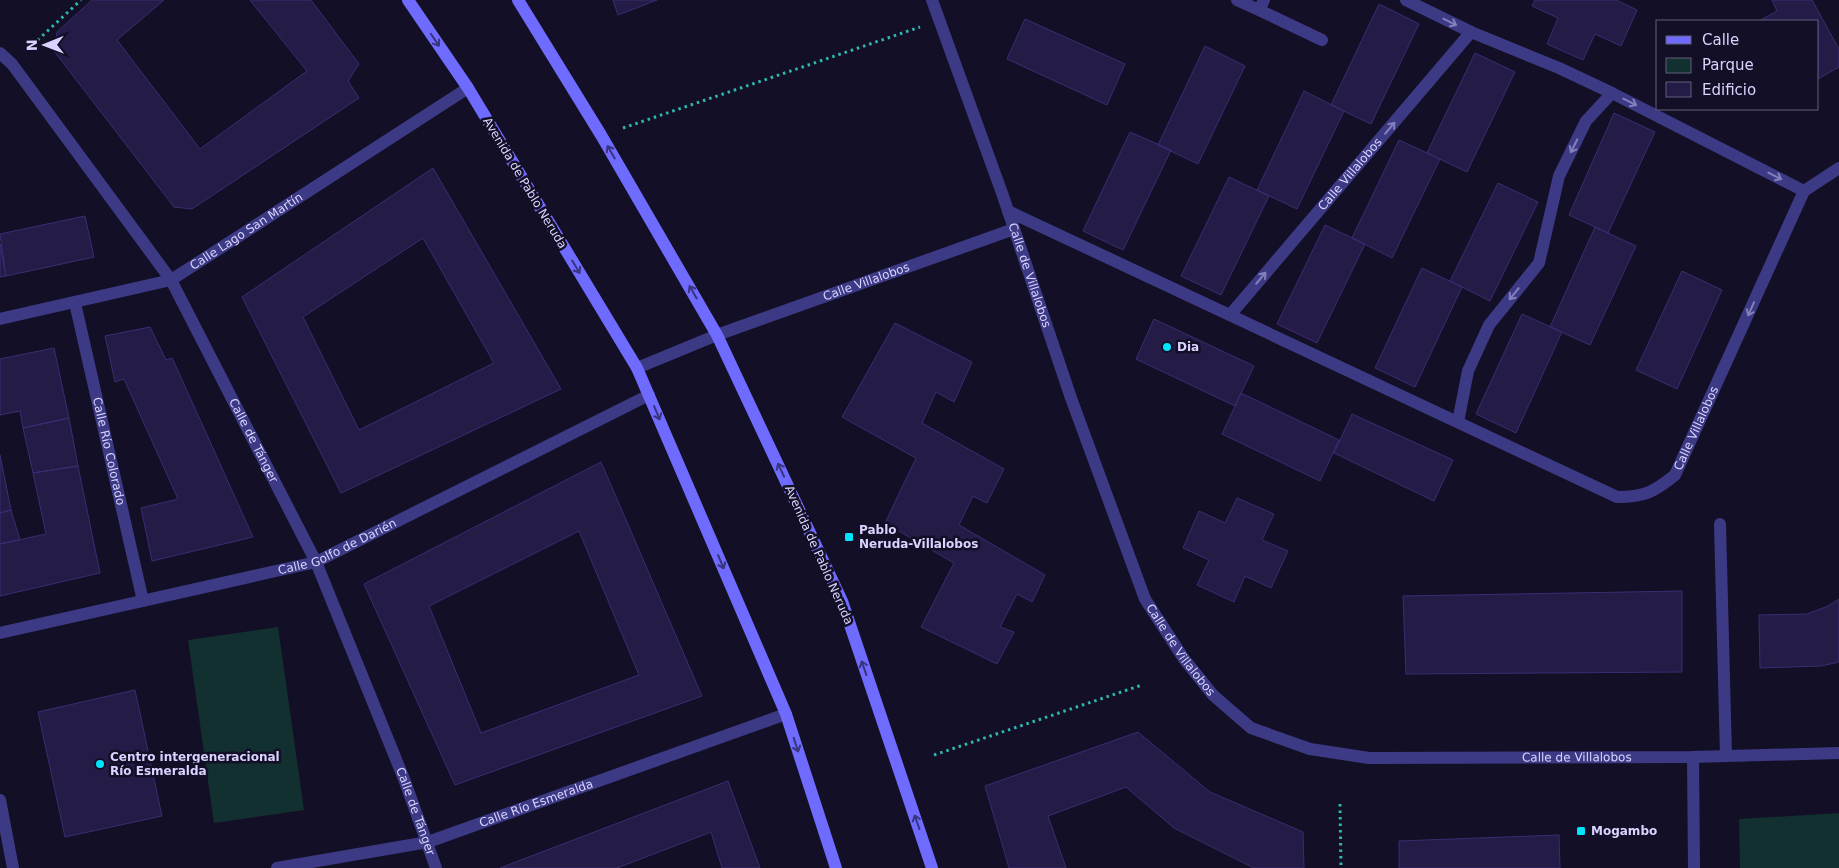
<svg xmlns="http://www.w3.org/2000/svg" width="1839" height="868" font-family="'DejaVu Sans',sans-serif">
<rect width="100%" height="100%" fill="#130f26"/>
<path fill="#12302f" d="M278 627 304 810 214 823 188 640Z
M1839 813V868H1740L1739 819Z"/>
<path fill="#241b47" stroke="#3b2d73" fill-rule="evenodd" d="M92 0H164L117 40 200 149 307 71 250 0H311L359 64 348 81 359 98 192 209 174 207 54 51 57 32Z
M613 0H657L618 15Z
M1535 0H1616L1637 10 1621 46 1595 34 1583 60 1547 44 1558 18 1532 6Z
M1812 0 1839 49V67L1818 79V21H1759L1777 11 1772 0Z
M1379 4 1419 24 1371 124 1331 105Z
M1025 19 1125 64 1107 105 1007 59Z
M1205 46 1245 66 1198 164 1158 145Z
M1475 53 1515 72 1467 172 1427 153Z
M1304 91 1344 111 1297 209 1257 190Z
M1614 113 1655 132 1608 233 1569 215Z
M1130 132 1171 150 1123 250 1083 231Z
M1399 140 1440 159 1392 258 1352 238Z
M433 168 561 389 341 493 242 297ZM423 238 494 363 359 430 303 317Z
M1229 177 1269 196 1221 295 1181 276Z
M1498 183 1538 202 1490 301 1450 281Z
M85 216 94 257 6 276 0 234Z
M1325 225 1365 244 1317 343 1277 324Z
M1595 227 1636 246 1590 345 1550 327Z
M0 244 6 276 0 277Z
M1422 268 1462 287 1415 387 1375 368Z
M1682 271 1722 290 1677 389 1636 370Z
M1522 314 1562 332 1516 433 1476 414Z
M1154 319 1254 366 1235 406 1136 359Z
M895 323 972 362 954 402 936 392 922 423 1004 469 987 503 973 496 959 525 1045 575 1032 602 1017 594 1000 627 1014 632 997 664 921 627 954 563 885 523 916 458 842 417Z
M150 327 166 360 172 358 174 362 253 537 152 561 141 508 178 499 124 379 115 382 105 336Z
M54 348 69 418 23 428 20 411 0 415V359Z
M1241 393 1339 440 1320 481 1222 434Z
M1352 414 1453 460 1434 501 1334 453Z
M69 418 78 466 33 473 23 428Z
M0 455 11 510 0 513Z
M601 462 702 696 455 785 364 584ZM579 531 639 675 481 733 429 606Z
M78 466 100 573 0 596V544L46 534 33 473Z
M1237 498 1274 514 1262 540 1288 551 1271 588 1245 576 1234 602 1197 585 1209 560 1183 548 1199 511 1225 523Z
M11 510 20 540 0 544V513Z
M1682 591V672L1406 674 1403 596Z
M1839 599V662L1821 666 1760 668 1759 615 1807 614 1828 606Z
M135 690 162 816 65 837 38 712Z
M1138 732 1210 792 1303 832 1304 868H1254L1174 828 1126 787 1048 816 1066 868H1009L985 786Z
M728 781 760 868H722L711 832 617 868H500Z
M1559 835 1560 868H1399V841Z"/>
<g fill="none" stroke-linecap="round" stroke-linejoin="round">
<path stroke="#2fb8b0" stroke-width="3" stroke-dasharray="2.5 4" stroke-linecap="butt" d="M28 49 81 0
M623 128 920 27
M934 755 1142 685
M1340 804 1341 868"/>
<path stroke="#3d3a85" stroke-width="12" d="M1237 0 1259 10
M1264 0 1259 10 1322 40"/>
<g stroke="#3d3a85" stroke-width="12">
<path id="s1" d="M932 0 1002 193 1071 398 1145 599 1184 659 1213 695 1251 728 1310 749 1369 758 1693 757 1839 753"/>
<path id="s2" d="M0 53 12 64 171 280 316 562 404 779 436 868"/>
<path d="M1804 191 1839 168"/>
<path id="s3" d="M1008 211 1617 497C1645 497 1654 492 1675 475L1804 191 1612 93 1559 68 1471 32 1406 0"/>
<path id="s4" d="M75 303 143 601"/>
<path id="s5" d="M1230 315 1471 32"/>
<path id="s6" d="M0 319 171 280 468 88"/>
<path id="s7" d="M637 368 717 335 1014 229"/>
<path d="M1458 422 1468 371 1489 325 1539 263 1559 176 1586 121 1612 93"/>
<path d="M1720 524 1726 756"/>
<path id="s8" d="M0 633 316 562 649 395"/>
<path d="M1693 757 1694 868"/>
<path d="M0 800 13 868"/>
<path id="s9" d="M277 868 428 842 786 714"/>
</g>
<path stroke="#6f6bff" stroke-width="12" d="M408 0 468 88 637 368 786 714 836 868
M518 0 601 135 717 335 842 601 932 868"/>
</g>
<defs><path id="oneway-shaft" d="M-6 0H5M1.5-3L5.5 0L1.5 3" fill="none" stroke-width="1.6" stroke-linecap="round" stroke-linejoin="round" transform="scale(1.25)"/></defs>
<g stroke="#837fbc">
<use href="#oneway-shaft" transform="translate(1450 22) rotate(27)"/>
<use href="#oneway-shaft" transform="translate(1630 102) rotate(27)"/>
<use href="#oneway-shaft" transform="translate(1390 128) rotate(-50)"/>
<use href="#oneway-shaft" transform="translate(1574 146) rotate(117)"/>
<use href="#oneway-shaft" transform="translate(1775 176) rotate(27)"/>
<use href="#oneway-shaft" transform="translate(1261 278) rotate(-50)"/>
<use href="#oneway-shaft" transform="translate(1514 294) rotate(129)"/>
<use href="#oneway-shaft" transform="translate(1751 309) rotate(114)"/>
</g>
<g stroke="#38347d">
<use href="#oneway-shaft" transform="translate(435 40) rotate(56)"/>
<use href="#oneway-shaft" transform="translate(611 152) rotate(-120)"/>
<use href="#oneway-shaft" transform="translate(576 267) rotate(59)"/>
<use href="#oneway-shaft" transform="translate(693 292) rotate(-120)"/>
<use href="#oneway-shaft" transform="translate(657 413) rotate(67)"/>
<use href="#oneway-shaft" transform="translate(781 470) rotate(-115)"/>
<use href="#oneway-shaft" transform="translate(721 562) rotate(67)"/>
<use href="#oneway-shaft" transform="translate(864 668) rotate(-109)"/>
<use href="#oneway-shaft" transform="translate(796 745) rotate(72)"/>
<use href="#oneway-shaft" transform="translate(917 822) rotate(-109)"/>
</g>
<g fill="#00e5ff" stroke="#130f26" stroke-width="2">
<circle cx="1167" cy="347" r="5"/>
<rect x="844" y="532" width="10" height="10" rx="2.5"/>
<circle cx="100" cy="764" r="5"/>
<rect x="1576" y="826" width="10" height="10" rx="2.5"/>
</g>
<g text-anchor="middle" stroke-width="5" stroke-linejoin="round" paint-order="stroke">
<g font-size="12" fill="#d9d4ff" stroke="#130f26">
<text dy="4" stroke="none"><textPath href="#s5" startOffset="185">Calle Villalobos</textPath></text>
<text transform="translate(525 183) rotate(59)" y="4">Avenida de Pablo Neruda</text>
<text dy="4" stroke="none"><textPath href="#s6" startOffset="265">Calle Lago San Martín</textPath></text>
<text dy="4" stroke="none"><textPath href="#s1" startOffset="292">Calle de Villalobos</textPath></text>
<text dy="4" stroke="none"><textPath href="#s7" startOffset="245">Calle Villalobos</textPath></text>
<text dy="4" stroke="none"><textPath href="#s3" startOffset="788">Calle Villalobos</textPath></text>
<text dy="4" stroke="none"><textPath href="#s2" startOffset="465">Calle de Tánger</textPath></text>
<text dy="4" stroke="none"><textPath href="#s4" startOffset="152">Calle Río Colorado</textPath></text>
<text dy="4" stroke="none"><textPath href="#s8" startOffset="349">Calle Golfo de Darién</textPath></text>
<text transform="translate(819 555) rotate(66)" y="4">Avenida de Pablo Neruda</text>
<text dy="4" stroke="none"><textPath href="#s1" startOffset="698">Calle de Villalobos</textPath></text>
<text dy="4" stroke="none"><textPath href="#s1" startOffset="1134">Calle de Villalobos</textPath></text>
<text dy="4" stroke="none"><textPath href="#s9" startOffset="268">Calle Río Esmeralda</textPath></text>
<text dy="4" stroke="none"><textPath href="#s2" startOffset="870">Calle de Tánger</textPath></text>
</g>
<g font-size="12" font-weight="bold" fill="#d9d4ff" stroke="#130f26" text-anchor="start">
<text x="1177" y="351">Dia</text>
<text x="859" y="534">Pablo<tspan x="859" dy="14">Neruda-Villalobos</tspan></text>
<text x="110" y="761">Centro intergeneracional<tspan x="110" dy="14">Río Esmeralda</tspan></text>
<text x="1591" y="835">Mogambo</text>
</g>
</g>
<rect x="1656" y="20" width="162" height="90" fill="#130f26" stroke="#625e7d"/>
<rect x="1666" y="36" width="25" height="8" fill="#6f6bff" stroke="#625e7d"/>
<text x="1702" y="45" font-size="15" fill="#d9d4ff">Calle</text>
<rect x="1666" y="58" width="25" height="15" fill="#12302f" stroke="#625e7d"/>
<text x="1702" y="70" font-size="15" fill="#d9d4ff">Parque</text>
<rect x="1666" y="82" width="25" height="15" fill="#241b47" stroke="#625e7d"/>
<text x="1702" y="95" font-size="15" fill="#d9d4ff">Edificio</text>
<g transform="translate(45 45) rotate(269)" stroke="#130f26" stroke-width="4" paint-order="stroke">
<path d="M0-4L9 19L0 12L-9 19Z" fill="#d9d4ff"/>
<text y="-8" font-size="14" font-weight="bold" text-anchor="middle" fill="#d9d4ff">N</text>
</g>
</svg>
